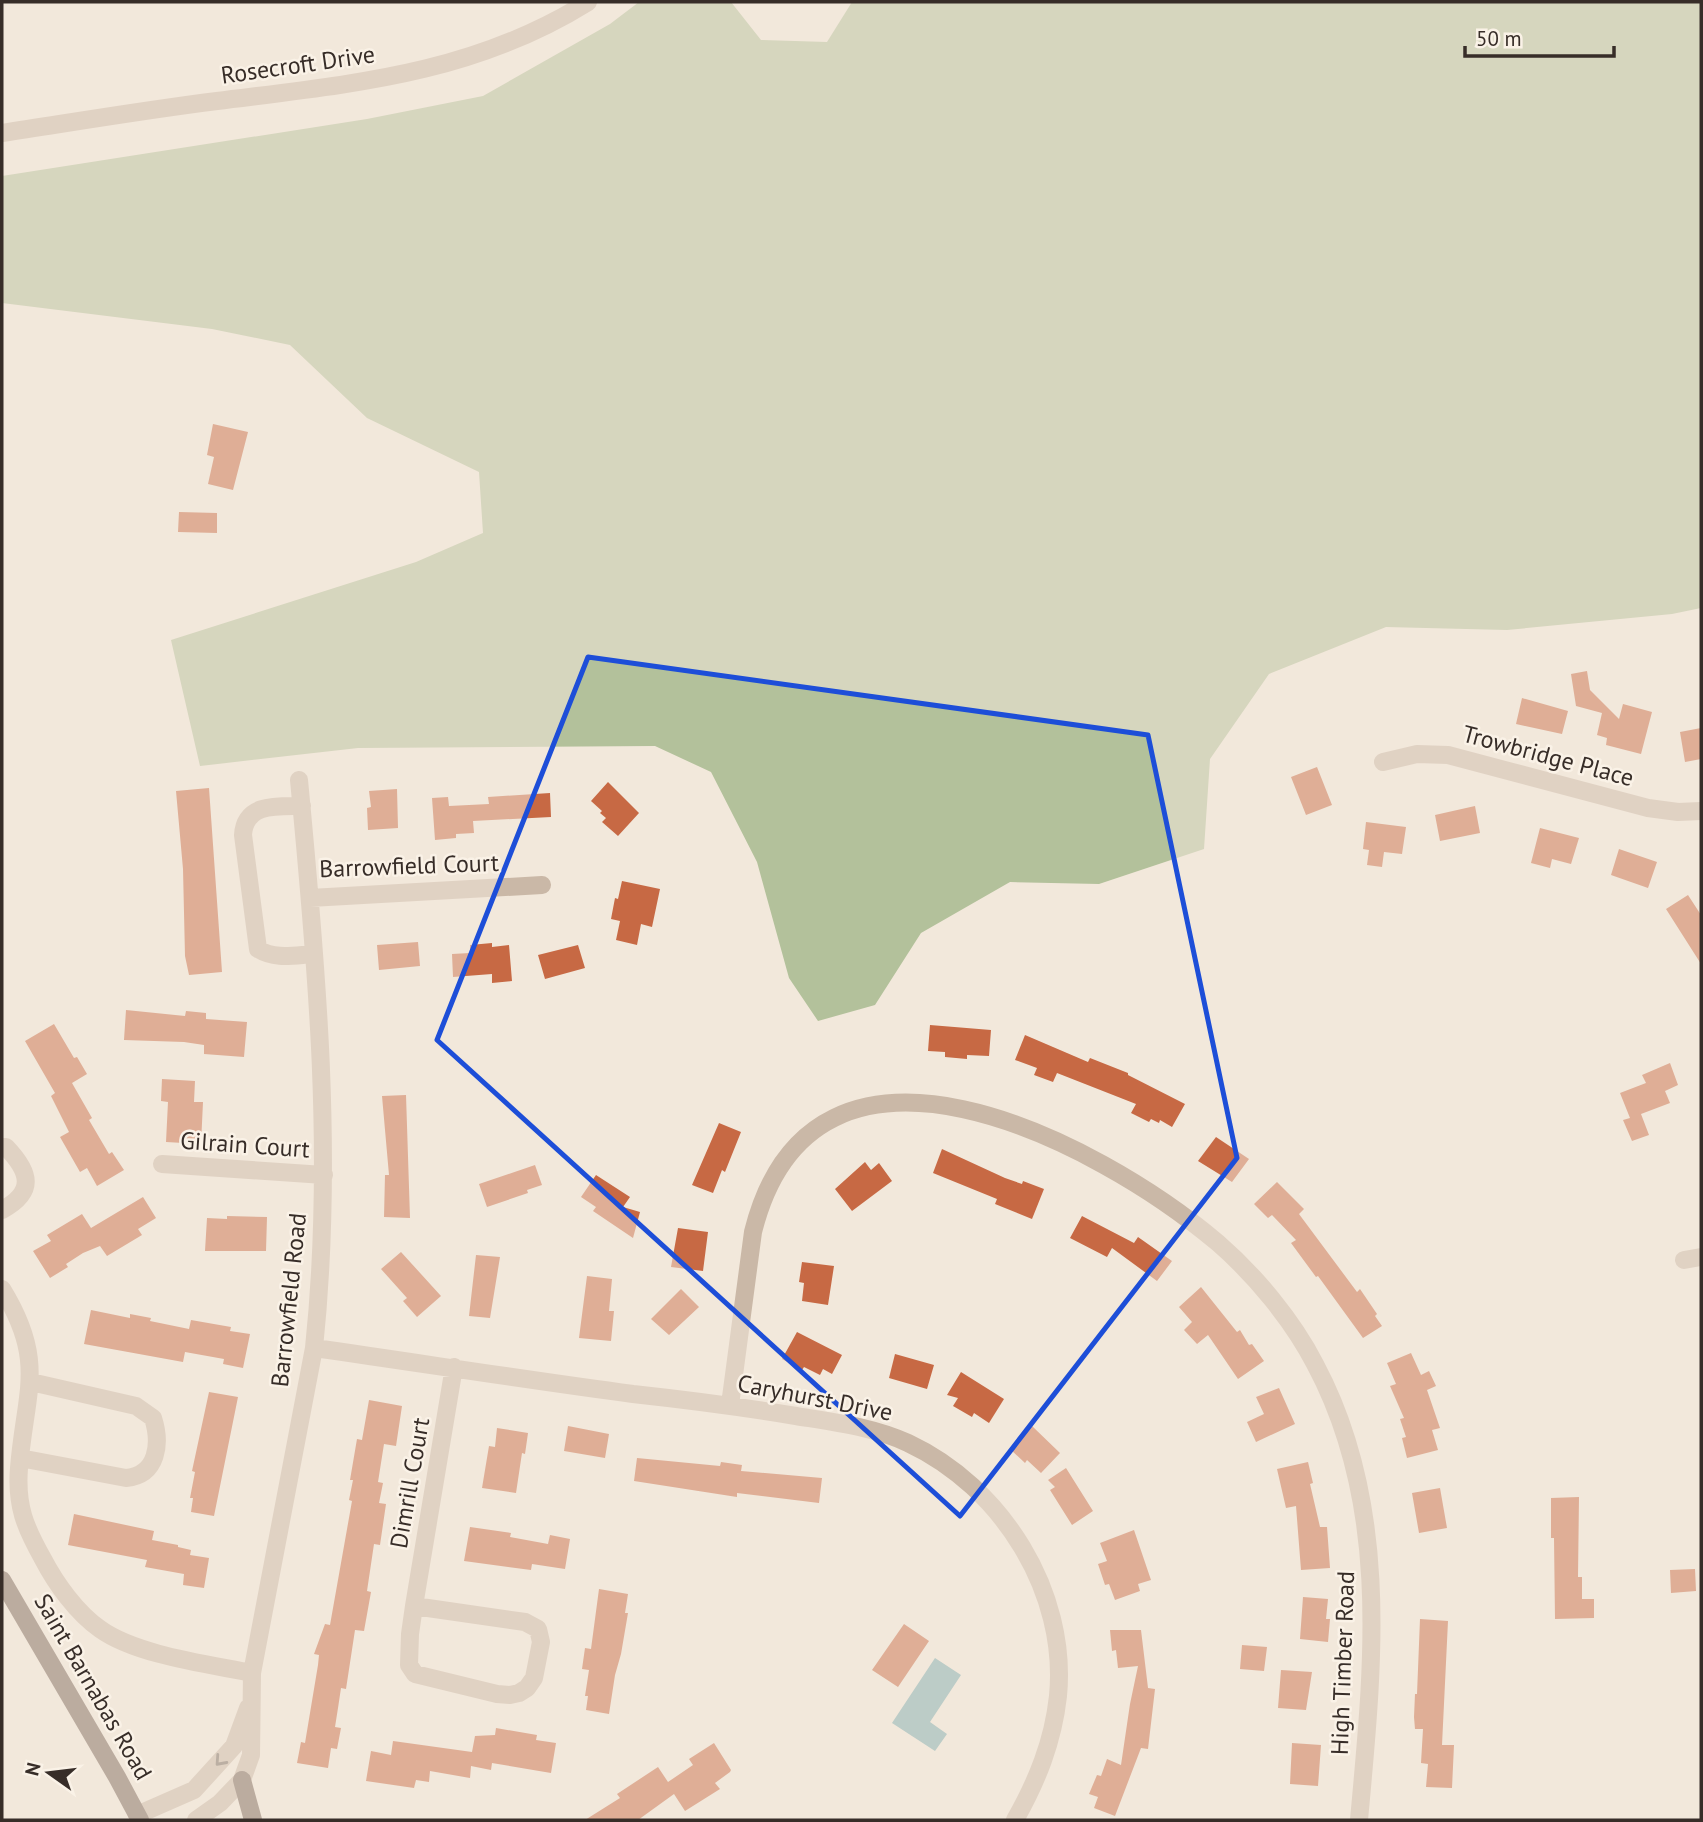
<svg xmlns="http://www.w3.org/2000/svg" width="1703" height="1822" font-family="'PT Sans',sans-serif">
<rect width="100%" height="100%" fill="#f2e8db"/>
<path fill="#b3c19b" d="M639 2H731L761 40 827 42 852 2H1701V608L1672 614 1507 630 1386 627 1269 674 1210 759 1204 849 1099 884 1010 882 921 933 875 1005 818 1021 789 978 757 862 711 772 655 746 358 748 200 766 171 640 416 562 483 533 479 472 367 418 290 345 212 329 2 303V176L367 119 483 96 610 24Z"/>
<path fill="#7aabaf" d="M935 1658 961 1675 930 1722 947 1734 935 1751 892 1723Z"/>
<path fill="#c76944" d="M213 424 248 432 233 490 208 484 214 457 207 455Z
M179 512 217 513V533L178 532Z
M1587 671 1590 690 1619 719 1623 704 1652 712 1641 754 1606 745 1607 738 1597 735 1602 713 1576 706 1571 674Z
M1522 698 1568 711 1562 734 1516 724Z
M1701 728V759L1685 762 1680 732Z
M1317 767 1332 805 1306 815 1291 777Z
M608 782 639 813 618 836 602 822 606 818 600 813 602 811 591 801Z
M209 788 222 972 189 975 185 956 183 869 176 791Z
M397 789 398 828 368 830 367 808 371 807 369 791Z
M550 793 551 817 473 821 474 833 456 834V838L435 840 432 798 448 797 449 806 489 804 488 797Z
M1475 806 1480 833 1440 841 1435 815Z
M1366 822 1406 827 1402 854 1384 852 1382 867 1367 865 1369 850 1363 849Z
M1540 828 1579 838 1571 864 1552 859 1550 868 1531 863Z
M1619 849 1657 862 1648 888 1611 875Z
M622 881 660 889 652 927 641 924 637 945 616 940 620 921 611 919 615 898 618 899Z
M1688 895 1701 915V964L1666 909Z
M418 942 420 966 379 970 377 945Z
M492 943V947L509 945 512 981 492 983V974L453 977 452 954 470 953V945Z
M578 945 585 968 545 979 538 955Z
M126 1010 185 1016 186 1011 206 1013V1019L247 1022 244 1057 204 1054V1045L184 1042 124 1040Z
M54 1024 74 1058 77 1057 87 1074 72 1083 92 1118 89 1120 109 1154 112 1152 124 1170 97 1186 87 1168 80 1172 60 1137 69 1132 51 1096 55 1093 25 1041Z
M930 1025 991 1030 989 1056 967 1055V1059L945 1057V1052L928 1051Z
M1025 1035 1088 1062 1090 1058 1128 1073V1075L1185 1104 1172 1127 1160 1120 1159 1123 1151 1119 1149 1122 1131 1113 1136 1104 1057 1073 1053 1082 1034 1075 1037 1068 1015 1060Z
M1670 1063 1678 1085 1665 1091 1670 1103 1641 1114 1649 1135 1632 1141 1623 1120 1630 1118 1620 1093 1646 1083 1642 1075Z
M162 1079 195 1081 194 1102H203L201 1144 166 1142 168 1102 161 1101Z
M406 1095 410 1218 384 1217 385 1175H389L382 1096Z
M719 1123 741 1132 725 1172 722 1170 713 1193 692 1185Z
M1216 1137 1249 1159 1232 1182 1198 1161Z
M942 1149 1005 1178 1022 1184 1023 1181 1044 1189 1032 1219 995 1204 997 1199 933 1173Z
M865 1162 871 1170 879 1163 892 1181 852 1211 835 1189Z
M535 1165 542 1185 527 1190 528 1193 487 1207 479 1184Z
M596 1175 630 1197 623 1207 640 1212 633 1238 593 1211 596 1207 581 1197Z
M1277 1182 1304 1209 1299 1214 1357 1292 1360 1289 1377 1314 1375 1316 1382 1326 1363 1338 1318 1276 1316 1277 1291 1243 1296 1240 1272 1215 1268 1218 1254 1204Z
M143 1197 156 1218 138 1229 142 1235 107 1256 100 1246 83 1253 66 1264 68 1267 50 1278 33 1251 51 1241 47 1235 82 1214 91 1228Z
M227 1216 267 1217 266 1251H205L207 1218 227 1219Z
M1082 1216 1134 1243 1138 1237 1172 1261 1157 1281 1112 1248 1107 1257 1070 1238Z
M678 1228 708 1232 703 1271 671 1267Z
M401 1252 441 1296 417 1317 403 1301 407 1298 381 1269Z
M476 1255 500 1257 490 1318 469 1316Z
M802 1262 834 1266 828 1305 802 1301 804 1283 799 1282Z
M587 1276 612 1279 609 1311H614L611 1341 579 1338Z
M1201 1287 1237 1332 1240 1330 1249 1345 1252 1344 1264 1361 1238 1379 1208 1335 1197 1344 1184 1330 1192 1322 1179 1307Z
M681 1289 699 1307 669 1335 651 1319Z
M91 1310 130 1318V1314L151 1318 150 1321 189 1329 191 1320 231 1327 230 1331 250 1334 243 1368 223 1364 224 1359 185 1352 183 1362 84 1344Z
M797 1332 842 1355 832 1374 823 1369 820 1375 804 1367 802 1370 782 1359Z
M1411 1353 1421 1375 1429 1371 1436 1386 1427 1390 1440 1428 1432 1430 1438 1450 1407 1458 1402 1438 1406 1437 1400 1419 1404 1418 1390 1386 1396 1384 1387 1363Z
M895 1354 934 1365 927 1389 889 1378Z
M961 1372 1004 1399 989 1423 974 1413 972 1417 953 1406 958 1398 947 1395Z
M1279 1388 1295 1424 1256 1442 1247 1422 1264 1414 1256 1397Z
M209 1392 238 1397 214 1516 191 1512 193 1498H190L195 1472 192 1471Z
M369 1400 402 1406 396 1446 384 1444 378 1482 383 1483 379 1503 386 1504 380 1545 374 1544 367 1591 371 1592 364 1631 355 1630 346 1689 341 1688 338 1708 335 1727 341 1728 337 1749 331 1748 328 1768 297 1763 301 1742 305 1743 318 1665 319 1655 314 1654 325 1624 330 1625 352 1501 349 1500 353 1480H350L357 1439 362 1440Z
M568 1426 609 1434 605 1458 564 1451Z
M1032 1426 1060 1453 1041 1473 1027 1460 1025 1463 1010 1449Z
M497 1428 528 1433 525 1454 522 1453 516 1493 482 1488 489 1446 495 1447Z
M637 1458 720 1466 721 1462 742 1465 741 1471 822 1478 819 1503 737 1493V1497L634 1481Z
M1308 1462 1313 1483 1310 1484 1320 1527H1327L1330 1568 1301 1570 1296 1506 1286 1508 1277 1469Z
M1066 1468 1093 1511 1072 1525 1050 1490 1055 1487 1048 1480Z
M1440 1488 1447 1528 1419 1533 1412 1493Z
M1579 1497 1578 1577H1582V1599H1594V1618L1555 1619 1554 1538H1551V1498Z
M74 1514 154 1531 152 1540 178 1545V1547L191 1550 190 1555 209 1558 204 1588 183 1585 184 1574 145 1567 147 1560 68 1545Z
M470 1527 511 1533 510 1537 548 1544 550 1535 570 1539 565 1569 532 1564 531 1570 464 1561Z
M1134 1530 1151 1580 1138 1584 1140 1591 1115 1600 1109 1584 1105 1585 1098 1564 1107 1561 1100 1543Z
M1695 1569 1696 1591 1671 1593 1670 1570Z
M599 1589 628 1594 625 1613H628L621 1654 615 1675 609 1714 586 1710 588 1696H585L589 1670 582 1669 585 1648 591 1649Z
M1303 1597 1328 1599 1326 1619H1330L1328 1642 1300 1639Z
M1420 1619 1448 1621 1442 1745H1454L1452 1788 1426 1787 1428 1764 1421 1763 1423 1729H1415L1414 1717 1415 1694H1417Z
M904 1624 929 1641 898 1687 872 1670Z
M1110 1630H1141L1148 1688 1155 1689 1148 1749 1141 1748 1115 1816 1094 1808 1098 1797 1089 1794 1097 1775 1101 1776 1107 1759 1121 1765 1130 1704 1138 1666 1118 1668 1116 1650 1112 1651Z
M1242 1645 1267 1647 1264 1671 1240 1669Z
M1281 1670 1312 1672 1306 1710 1278 1708Z
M496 1728 537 1735 536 1740 556 1743 551 1773 492 1763 491 1770 471 1766 470 1778 430 1771 429 1782 416 1780 414 1788 366 1781 371 1751 391 1755 393 1741 472 1752 475 1736 495 1735Z
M714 1743 731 1770 730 1772 715 1783 720 1789 685 1811 674 1794 638 1820H585L620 1798 617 1794 658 1767 668 1782 693 1765 689 1759Z
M1292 1743 1321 1745 1318 1786 1290 1784Z"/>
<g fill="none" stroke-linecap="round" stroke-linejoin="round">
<path stroke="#cab8a7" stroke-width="18" d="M2 133C74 122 145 110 217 101 350 84 471 75 588 2
M1383 762 1417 754 1448 755 1648 808 1678 812 1701 811
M302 806C277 806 245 803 243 835L258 949C275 960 295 955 314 954
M310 898 542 885
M2 1147H6C31 1173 35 1192 2 1210
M162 1164 324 1175
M1684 1260 1701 1257
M2 1289C47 1362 25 1392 19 1468 16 1506 25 1527 43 1559 56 1584 77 1613 100 1629 136 1655 208 1664 252 1673
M314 1348C420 1363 527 1380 633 1394 688 1400 742 1407 796 1416 833 1422 874 1427 908 1443 1002 1487 1068 1592 1058 1696 1053 1742 1037 1781 1015 1820
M730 1405 753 1232C813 991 1099 1142 1218 1243 1255 1275 1293 1321 1315 1364 1391 1506 1373 1666 1359 1820
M20 1458 126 1478C158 1475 161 1443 153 1418L136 1406 31 1382
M414 1606 525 1622 538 1629 541 1642 534 1678 527 1688 519 1693 510 1695 497 1694 415 1674 409 1665 410 1634Z
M414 1606 454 1367
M137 1815 194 1790 234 1746 248 1708
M196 1820 220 1803 242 1780 251 1755 252 1673 314 1348C334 1158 317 969 299 780"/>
<path stroke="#796458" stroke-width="18" d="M2 1580 117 1777 140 1820
M242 1780 253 1820"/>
</g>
<defs><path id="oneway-chevron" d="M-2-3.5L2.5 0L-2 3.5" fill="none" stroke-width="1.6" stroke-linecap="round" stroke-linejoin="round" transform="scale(1.75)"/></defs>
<use stroke="#796c61" href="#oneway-chevron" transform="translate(220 1761) rotate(132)"/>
<path d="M0 0H1703V1822H0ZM588 657 1148 735 1237 1158 960 1516 437 1040Z" fill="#f2e8db" fill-opacity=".55" fill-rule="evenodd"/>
<path fill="none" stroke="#1d4ed8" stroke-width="5" stroke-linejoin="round" d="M588 657 1148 735 1237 1158 960 1516 437 1040Z"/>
<g text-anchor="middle" stroke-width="5" stroke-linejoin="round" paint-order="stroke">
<g font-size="24" fill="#372d28" stroke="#faf2e7">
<text transform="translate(298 65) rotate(-8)" y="8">Rosecroft Drive</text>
<text transform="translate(1548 756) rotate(15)" y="8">Trowbridge Place</text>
<text transform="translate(409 866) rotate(-2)" y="8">Barrowfield Court</text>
<text transform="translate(245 1145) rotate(4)" y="8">Gilrain Court</text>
<text transform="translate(289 1300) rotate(-84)" y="8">Barrowfield Road</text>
<text transform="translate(815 1398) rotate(11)" y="8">Caryhurst Drive</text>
<text transform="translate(410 1483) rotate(-80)" y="8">Dimrill Court</text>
<text transform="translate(1343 1663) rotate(-88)" y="8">High Timber Road</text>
<text transform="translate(93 1687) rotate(60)" y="8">Saint Barnabas Road</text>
</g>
</g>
<rect width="1703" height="1822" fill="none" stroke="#372d28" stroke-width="7"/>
<g transform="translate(49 1773) rotate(284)" stroke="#faf2e7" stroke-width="5" paint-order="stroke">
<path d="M0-5L12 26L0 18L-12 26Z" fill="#372d28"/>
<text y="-10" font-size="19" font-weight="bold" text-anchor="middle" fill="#372d28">N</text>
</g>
<path d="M1465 46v10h149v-10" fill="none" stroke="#372d28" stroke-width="3.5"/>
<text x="1476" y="46" font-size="21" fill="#372d28" stroke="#faf2e7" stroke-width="5" paint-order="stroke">50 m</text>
</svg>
